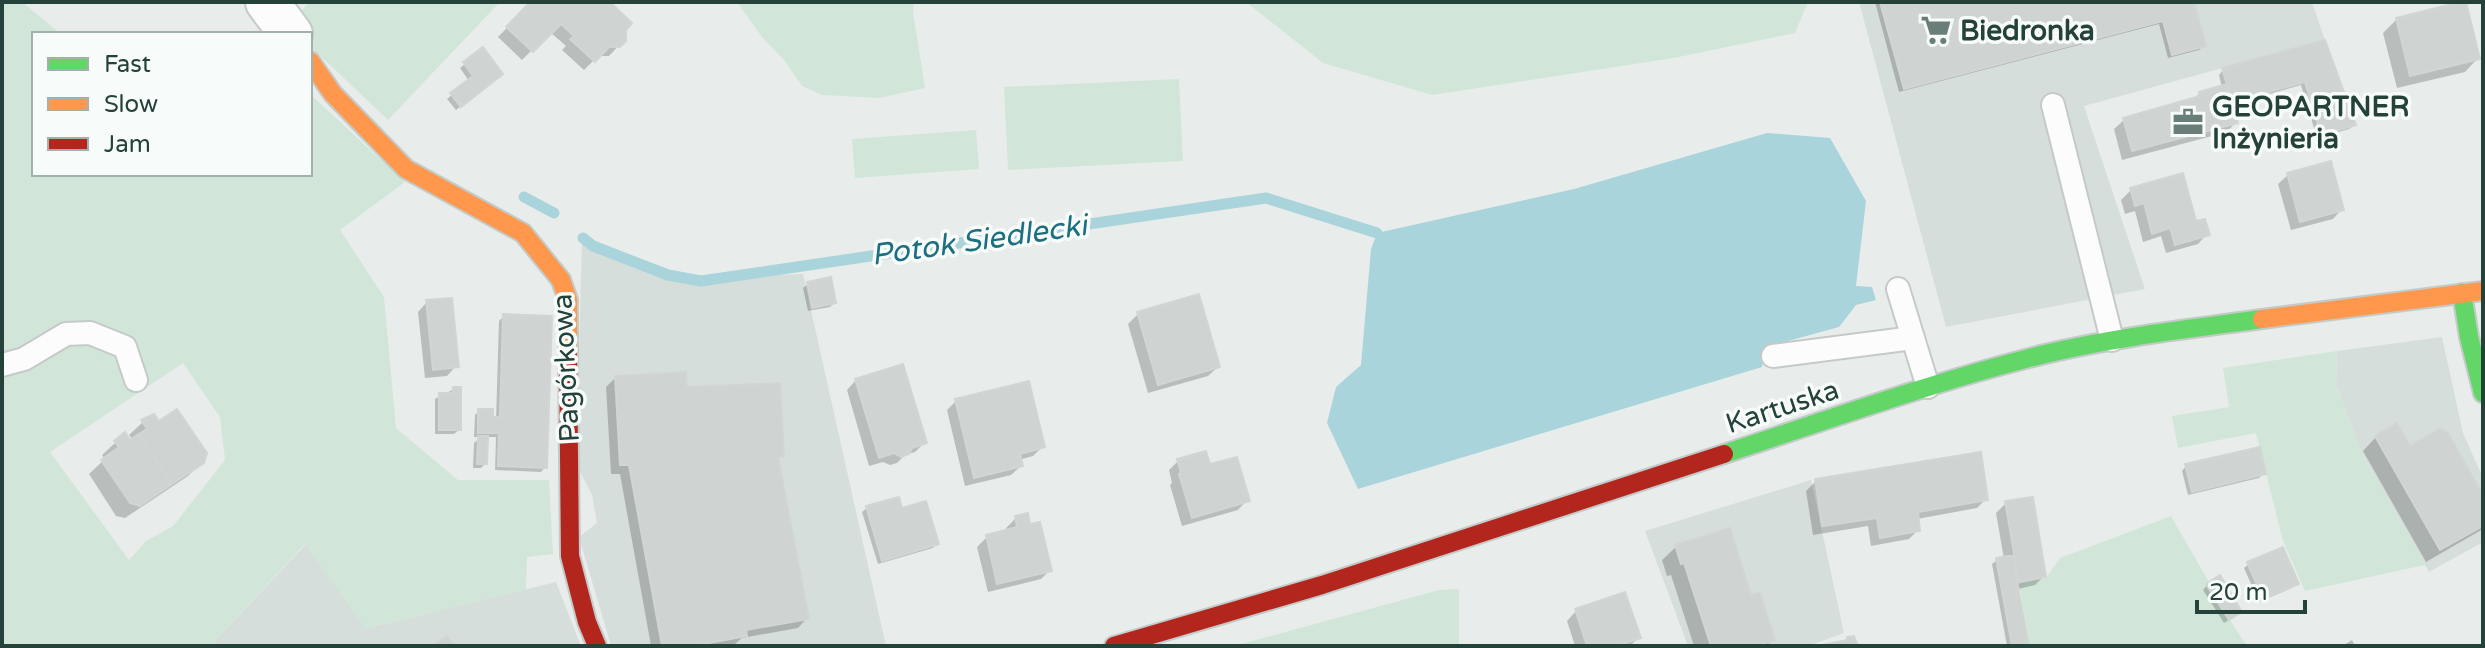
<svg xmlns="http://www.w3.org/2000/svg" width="2485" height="648" font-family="'Varela Round',sans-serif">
<rect width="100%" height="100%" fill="#e8edeb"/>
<path fill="#d6dedb" d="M1859 2H2312L2325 40 2084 106 2145 289 1946 327Z
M582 238 667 279 803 274 886 646H611L579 537 597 523 592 495 576 464Z
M2442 337 2463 433 2483 478V542L2429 572 2362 454 2336 385 2337 351Z
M1811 480 1844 633 1808 646H1688L1645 531Z
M306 544 366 628 556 582 581 646H210Z"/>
<path fill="#d1e6d8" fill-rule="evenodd" d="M2 2H22L61 34H34V174H310V94L405 182 340 230 384 297 396 428 458 480H549L553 554 527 557 526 590 365 628 305 544 210 646H2ZM183 363 220 417 225 460 173 526 146 541 129 560 50 452Z
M309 2H500L388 120 289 26Z
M737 2H914L913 12 925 88 879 98 822 95 802 86 784 60 762 37Z
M1246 2H1808L1795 33 1674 58 1432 95 1323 63Z
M1179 79 1183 161 1008 170 1004 87Z
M976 130 979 169 855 178 852 139Z
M2337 351 2336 385 2362 454 2425 565 2305 591 2283 541 2256 433 2178 448 2172 416 2229 407 2223 368Z
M2171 516 2209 582 2206 584 2247 646H2030L2019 584 2046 578 2060 558Z
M1459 589V646H1234L1439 590Z"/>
<path fill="#a9d4db" d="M1767 133 1830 138 1866 201 1856 286 1872 287 1876 300 1856 305 1839 327 1773 345 1763 354 1762 367 1358 489 1327 423 1336 387 1361 365 1371 249 1377 233 1574 189Z"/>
<path fill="#0003" d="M532 2H607L624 29V40L609 56H598L584 70 562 50 566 46 550 32 522 60 498 37Z
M1875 2H2192L2204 45 2199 50 2168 58 2159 24 1899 92Z
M2397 19 2478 58 2465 72 2397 88 2383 33Z
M2324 43 2354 125 2349 129 2317 138 2301 85 2231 105 2236 122 2227 132 2122 160 2114 129 2124 120 2193 100 2200 93 2222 88 2219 75 2223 70Z
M482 50 496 79 456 110 447 99 469 81 460 68Z
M2288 175 2342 209 2333 219 2291 230 2278 184Z
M2131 190 2195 224 2207 234 2198 244 2166 253 2161 236 2143 242 2135 211 2125 214 2121 200Z
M808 284 834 303 830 307 808 311 803 288Z
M427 302 456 366 447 376 425 378 418 312Z
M1138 314 1218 367 1208 376 1148 393 1128 324Z
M504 316 545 467 541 472 495 470 496 437H486L485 464 481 468H473L474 443 481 437H474L475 415 479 411 496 419 499 321Z
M616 377 782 455 777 460 807 618 798 628 742 638 735 644 727 646H651L620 474H611L606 387Z
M856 380 925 442 915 452 905 455 897 463 890 465 883 462 869 466 847 390Z
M454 389 459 430 454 434H435V399Z
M956 401 1043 446 1033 456 1019 460 1021 466 1011 475 965 486 947 410Z
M143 422 202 462 188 476 125 518 116 516 89 474 105 459 102 455 116 442 130 443 133 440 129 435Z
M2376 437 2409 449 2483 499V529L2426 562 2363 451Z
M1178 461 1209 467 1247 500 1238 510 1182 526 1170 485 1172 483 1169 470Z
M2186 466 2264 473 2259 478 2188 495 2182 471Z
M1816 481 1986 499 1977 508 1917 519 1918 530 1909 539 1871 546 1868 526 1813 535 1806 491Z
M2006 503 2044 576 2035 585 2018 589 2027 646H2007L1992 564 1997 560 2004 559 1996 513Z
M867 508 901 510 937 543 933 548 878 564 862 512Z
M1016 518 1050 570 1041 579 988 592 977 547 987 537 1007 532 1006 528Z
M1676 547 1750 597 1772 640 1766 646H1694L1671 575 1667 576 1662 560Z
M2249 564 2296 584 2292 588 2259 602 2244 568Z
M2207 585 2235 616 2224 623 2203 590Z
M1576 611 1639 637 1630 646H1575L1567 621Z
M2352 640 2355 646H2342Z"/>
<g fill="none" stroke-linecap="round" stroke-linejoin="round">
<path stroke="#a9d4db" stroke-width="11" d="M524 197 554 213
M583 238 593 246 668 275 701 281 1266 198 1377 233"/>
</g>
<path fill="#cfd4d2" stroke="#d1d6d4" stroke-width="2" d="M530 2H610L632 23 626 30V41L620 47H609L595 62 570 39 574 36 561 24 533 52 506 27Z
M1880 2H2194L2206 46 2172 55 2163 21 1904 89Z
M2460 2H2466L2480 59 2410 76 2396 18Z
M2325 40 2356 125 2321 135 2305 82 2232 102 2222 68Z
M483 47 503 74 461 107 450 93 473 76 463 62Z
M2227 84 2238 123 2132 151 2123 118 2200 96 2199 92Z
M2331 161 2344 210 2300 222 2287 173Z
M2183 173 2196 221 2205 219 2210 235 2175 245 2170 228 2152 234 2144 203 2135 206 2130 188Z
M831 277 836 303 812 308 807 282Z
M1199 294 1220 367 1158 385 1137 312Z
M452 298 459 367 433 370 426 300Z
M503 314 552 316 547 468 498 466 499 433H478V409H493V417H500Z
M903 364 927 443 912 448 909 454 901 457 894 453 879 458 855 379Z
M686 372 687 387 780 383 784 456 778 457 809 619 746 630 747 636 693 646H662L629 465H620L615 376Z
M1029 381 1045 447 1020 454 1023 466 974 478 955 399Z
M453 387H461V430H439V393H453Z
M177 409 207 453 204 463 172 484 139 434 147 429 141 420 154 414 159 421Z
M2397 423 2410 446 2440 429 2448 433 2483 495V526L2440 550 2375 436Z
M125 432 130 440 139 434 172 484 140 506 130 503 101 460 119 447 114 441Z
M478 436H488L487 464H477Z
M2260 447 2266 474 2192 492 2185 464Z
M1206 451 1210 464 1237 457 1250 501 1192 518 1179 474 1181 473 1177 459Z
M1981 452 1988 500 1918 512 1920 531 1880 538 1877 518 1822 526 1815 479Z
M899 497 902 508 926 501 939 544 882 561 866 506Z
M2033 497 2046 577 2019 582 2005 501Z
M1028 513 1030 524 1040 522 1052 571 997 584 986 535 1017 527 1015 516Z
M1730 528 1751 595 1760 593 1775 640 1756 646H1711L1684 563 1681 564 1675 545Z
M2283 547 2299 584 2263 599 2247 562Z
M2014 555 2017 582 2029 646H2012L1996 558Z
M2220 575 2242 612 2229 620 2206 584Z
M1625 592 1641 638 1616 646H1587L1575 609Z
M447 636 455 646H433Z
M1854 636 1858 646H1818L1847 640V637Z"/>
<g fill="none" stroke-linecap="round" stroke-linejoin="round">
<g stroke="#c5cac8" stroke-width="26">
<path id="lane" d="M2053 105 2112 340
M1898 289 1928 387
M1773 356 1913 338
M2 365 24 359 66 334 90 333 125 347 136 380"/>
</g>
<g stroke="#c5cac8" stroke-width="46">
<path id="street" d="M267 2 291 34"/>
</g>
<g stroke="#c3cbc8" stroke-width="22">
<path id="fast" d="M2462 293 2469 337 2483 393
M1724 454C1830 419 1936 381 2045 354 2116 337 2189 329 2262 319"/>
</g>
<g stroke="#c3cbc8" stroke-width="22">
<path id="slow" d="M310 61 333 94 406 169 523 233 561 280 568 300V355
M2262 319 2483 291"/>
</g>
<g stroke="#c3cbc8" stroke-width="22">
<path id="jam" d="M568 355 570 556 587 622 597 646
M1114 646 1322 585 1724 454"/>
</g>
<use href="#lane" stroke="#fcfcfc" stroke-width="22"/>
<use href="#street" stroke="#fcfcfc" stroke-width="42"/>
<use href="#fast" stroke="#63d668" stroke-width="18"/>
<use href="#slow" stroke="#ff974d" stroke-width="18"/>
<use href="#jam" stroke="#b3261e" stroke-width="18"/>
</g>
<defs>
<g id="supermarket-bare" transform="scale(2.4)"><path d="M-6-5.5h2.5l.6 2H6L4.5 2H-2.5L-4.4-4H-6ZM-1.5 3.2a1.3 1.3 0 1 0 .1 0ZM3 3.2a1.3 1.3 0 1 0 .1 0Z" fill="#697e78" stroke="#f7fbf9" stroke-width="2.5" paint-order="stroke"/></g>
<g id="office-bare" transform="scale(2.4)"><path d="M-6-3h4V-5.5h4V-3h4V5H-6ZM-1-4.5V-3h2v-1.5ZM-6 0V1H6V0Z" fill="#697e78" stroke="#f7fbf9" stroke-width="2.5" paint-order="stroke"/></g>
</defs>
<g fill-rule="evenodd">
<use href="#supermarket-bare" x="1936" y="30"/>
<use href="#office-bare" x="2188" y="122"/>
</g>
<g text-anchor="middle" stroke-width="7" stroke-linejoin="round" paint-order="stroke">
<g font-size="28" font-weight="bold" fill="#24423a" stroke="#f7fbf9" text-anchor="start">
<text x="1960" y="40">Biedronka</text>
<text x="2212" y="116">GEOPARTNER<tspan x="2212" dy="32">Inżynieria</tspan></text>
</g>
<g font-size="28" fill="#24423a" stroke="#f7fbf9">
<text transform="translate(565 368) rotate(-93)" y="10">Pagórkowa</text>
<text transform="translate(1782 406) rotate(-18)" y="10">Kartuska</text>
</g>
<g font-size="30" font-style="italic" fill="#1c6f80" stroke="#f7fbf9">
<text transform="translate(979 240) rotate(-8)" y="10">Potok Siedlecki</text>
</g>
</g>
<rect width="2485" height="648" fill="none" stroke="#24423a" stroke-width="8"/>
<rect x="32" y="32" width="280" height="144" fill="#f7fbf9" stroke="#a3b1ad" stroke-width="2"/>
<rect x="48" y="58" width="40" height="12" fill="#63d668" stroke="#a3b1ad" stroke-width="2"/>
<text x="104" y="72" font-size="24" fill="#24423a">Fast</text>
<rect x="48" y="98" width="40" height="12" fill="#ff974d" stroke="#a3b1ad" stroke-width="2"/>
<text x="104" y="112" font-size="24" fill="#24423a">Slow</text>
<rect x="48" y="138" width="40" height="12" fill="#b3261e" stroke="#a3b1ad" stroke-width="2"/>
<text x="104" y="152" font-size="24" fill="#24423a">Jam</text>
<path d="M2197 600v12h108v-12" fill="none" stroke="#24423a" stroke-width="4"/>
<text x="2209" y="600" font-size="24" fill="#24423a" stroke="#f7fbf9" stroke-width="6" paint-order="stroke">20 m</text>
</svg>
